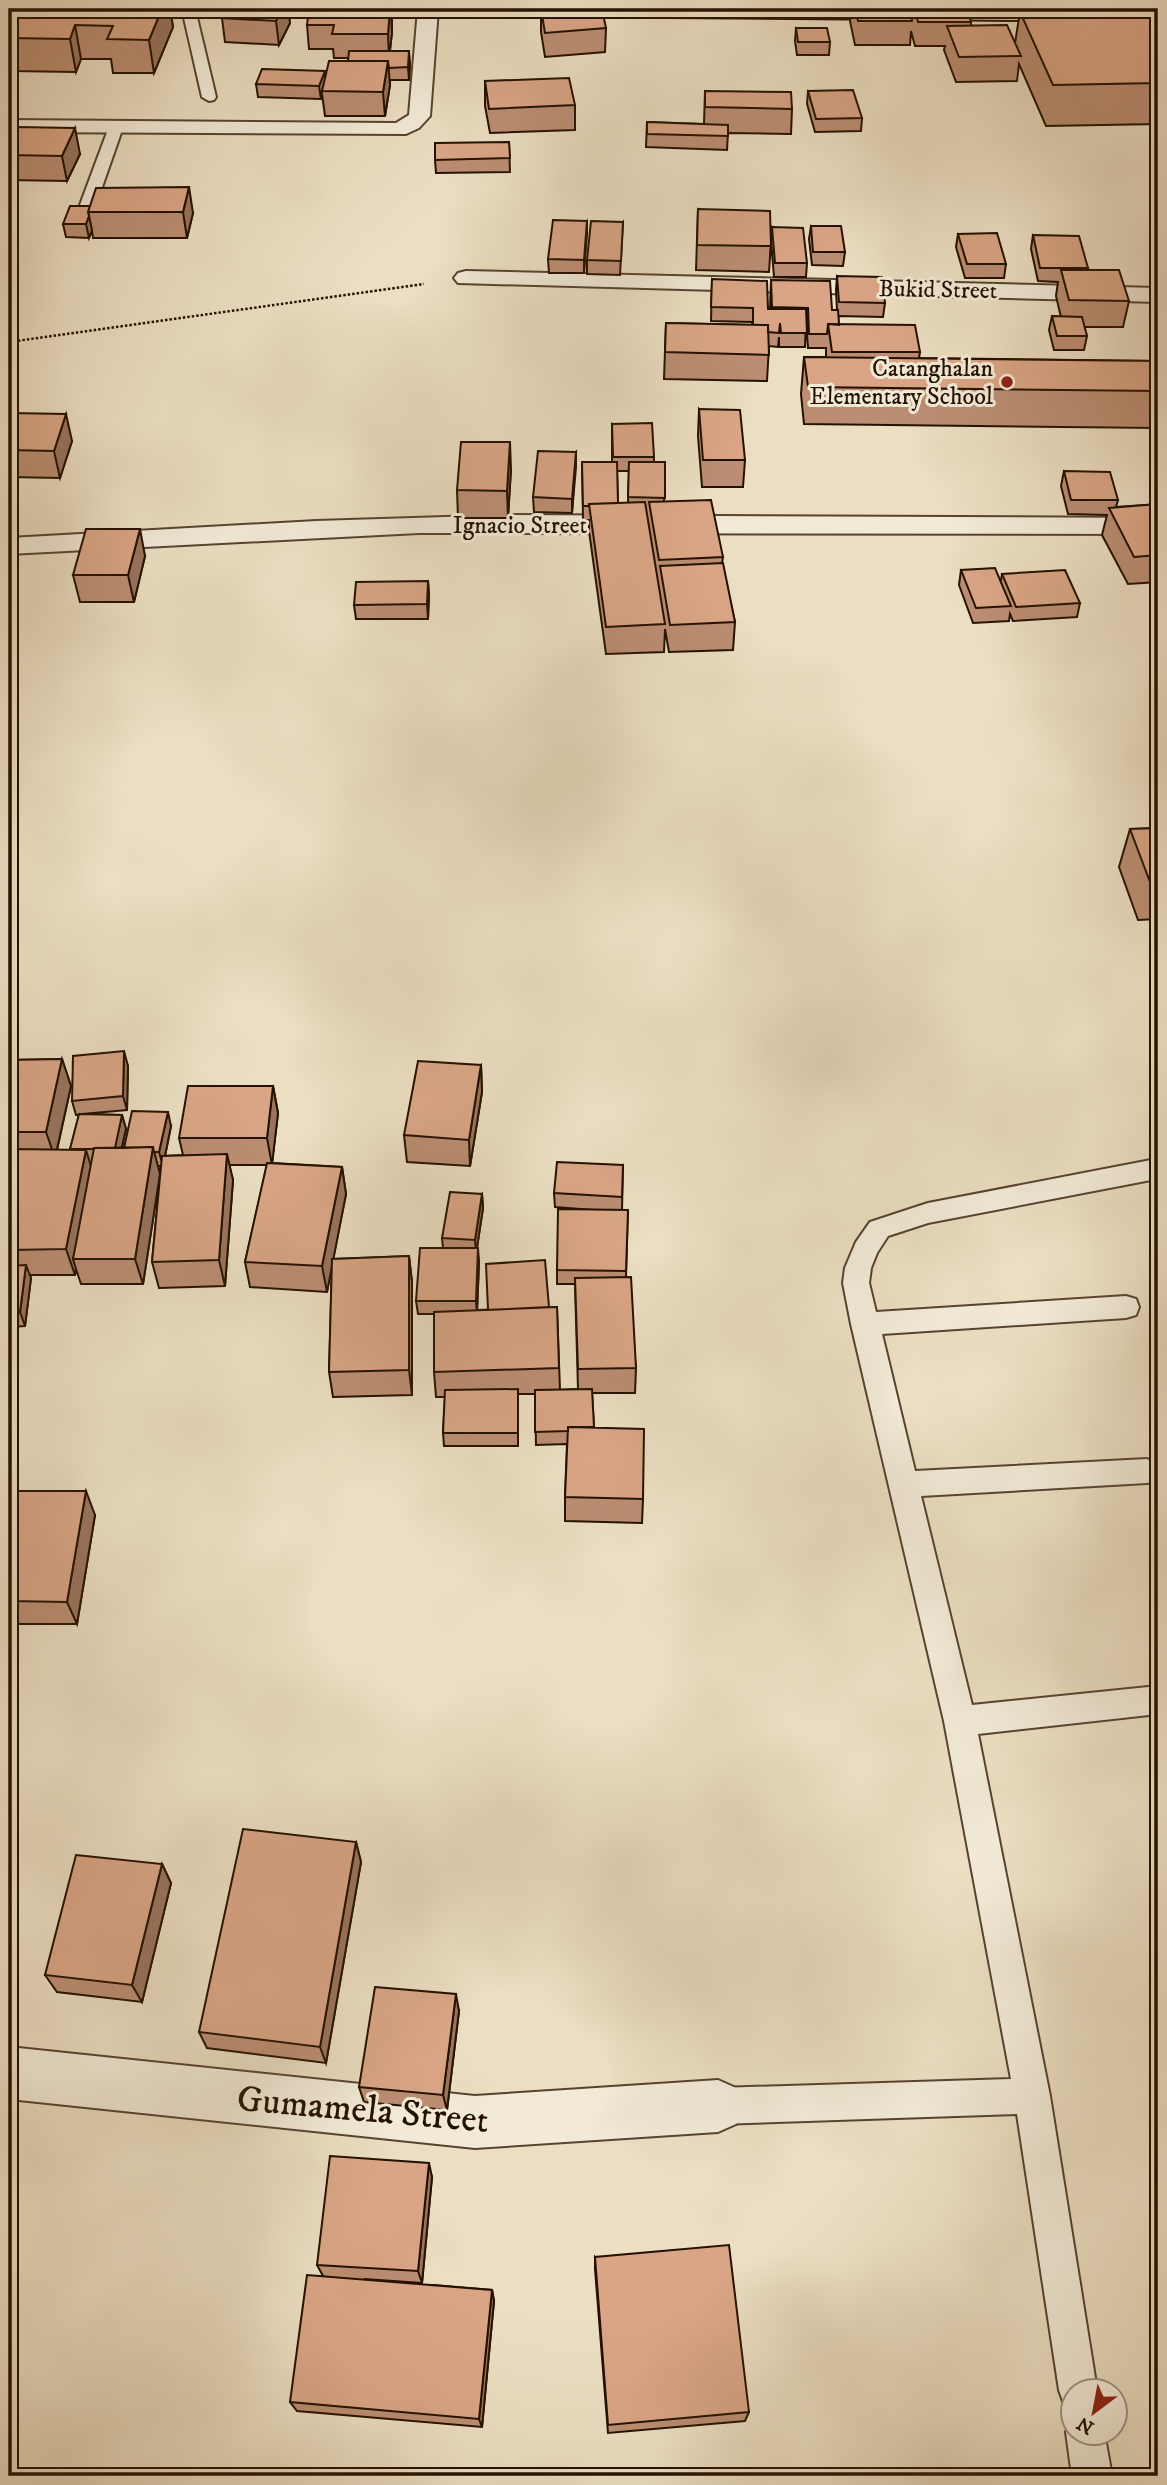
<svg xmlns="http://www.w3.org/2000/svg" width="1167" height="2485" font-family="'IM FELL DW Pica',serif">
<rect width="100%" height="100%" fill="#ebdec2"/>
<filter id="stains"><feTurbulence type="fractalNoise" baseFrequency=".00286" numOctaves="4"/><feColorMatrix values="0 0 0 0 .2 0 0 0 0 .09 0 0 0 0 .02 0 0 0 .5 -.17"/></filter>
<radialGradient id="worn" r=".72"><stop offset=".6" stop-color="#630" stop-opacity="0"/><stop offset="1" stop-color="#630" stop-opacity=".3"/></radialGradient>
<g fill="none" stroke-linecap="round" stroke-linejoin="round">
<g stroke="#564430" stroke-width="4">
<path id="service" d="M182 9H195L216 97 214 100 209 101 202 97Z
M116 123 123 127 93 213 85 218 80 216 77 213 109 127Z
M1151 1160 1158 1163V1177L1151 1180 928 1223 888 1236 877 1253 871 1268 869 1283 876 1312 1126 1296 1136 1299 1139 1307 1136 1315 1126 1318 882 1334 915 1471 1147 1459 1158 1465 1157 1480 1147 1483 921 1496 972 1705 1158 1686V1714L978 1734 1050 2096 1097 2390H1072V2407L1064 2404 1059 2390 1017 2114 718 2124 706 2118 700 2106 706 2094 718 2088 1011 2079 944 1721 851 1324 843 1283 845 1268 856 1242 870 1222 928 1203Z
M1072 2418V2432H1104L1112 2476H1072L1066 2432Z"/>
</g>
<g stroke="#564430" stroke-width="4">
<path id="minor" d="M418 9H438L430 116 419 128 406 134 9 132V120L396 123 409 115Z
M466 271 1158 288V302L458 283 454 278 458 273Z
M511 515 1158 518V534L419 533 9 554V538L316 521Z
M9 2047 475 2096 718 2080 736 2088 744 2106 736 2124 718 2132 475 2148 9 2099Z"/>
</g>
<g stroke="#251100" stroke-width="4">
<path id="secondary" d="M392 9H1158V21L402 15Z"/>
</g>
<path stroke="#251100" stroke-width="2.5" stroke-dasharray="2.5 2" stroke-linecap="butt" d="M9 342 424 284"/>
<use href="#service" fill="#f2ead7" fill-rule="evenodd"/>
<use href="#minor" fill="#f2ead7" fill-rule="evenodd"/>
<use href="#secondary" fill="#f2ead7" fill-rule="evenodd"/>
</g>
<path fill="#bb8e73" stroke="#251100" stroke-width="2" fill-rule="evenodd" d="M20 9H170L173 27 154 73H113L111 59H81L76 72 11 71 9 59V29Z
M227 9H288L290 23 279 45 225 42 222 18Z
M541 9 606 28 605 52 545 57 541 32Z
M852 9H910V11V9H967L971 22V25L1015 43 1020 12 1064 11V9H1158V124L1046 126 1019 64 1017 81 956 82 944 50 945 46H915L911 31 910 45H855L850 21Z
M392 12V32L390 51 410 63 409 80H390V85L385 116H325L322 94 321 99 258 97 256 84 325 77 348 61V58H334L333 49H309L307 25Z
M796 28 830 42 829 55H797L795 41Z
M485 81 575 105V130L490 133 485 106Z
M705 91 792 109 791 134 728 133 727 150 646 147 647 122 704 124Z
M808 91 862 118 861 131 815 132 807 104Z
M9 141 80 154 67 181 9 180Z
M509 142 510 172 436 173 435 160Z
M90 206 193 213 187 238H93L92 230 89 238 66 237 63 224Z
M698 209 771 241 772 227 807 263 806 277H774L771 241 769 272 696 270Z
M587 221 584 273H549L548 259Z
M623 222 620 275 587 274V260Z
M811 226 845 252 843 266 812 265 809 239Z
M958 234 1006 264 1004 278H965L956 247Z
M1033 235 1088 268 1087 270 1129 301 1123 327H1084L1087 336 1084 350H1054L1049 330 1052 316 1061 317 1056 296 1058 282 1038 281 1031 249Z
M837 276 885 303 883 317 838 316 839 325 920 352 919 358 1158 361V428L804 424 801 394 804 357H826V348H808L806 321 805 347H779V337L778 347 769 346 767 381 664 379 666 323 752 325V322L711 321 712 279 768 309H770L771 280 832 310H837L836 290Z
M699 409 745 460 743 487H702L698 436Z
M9 413 72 441 60 478 9 477Z
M612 424 654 457V462H665L664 502 723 557 722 563 735 622 733 650 669 652 665 629 664 652 606 654 589 531V520H583L582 462H612ZM617 471H629L628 503H618Z
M576 452 572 513 534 512 533 497Z
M511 469 508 518H458L457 490Z
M1064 471 1118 500 1116 507 1158 504V582L1128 584 1102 535 1107 515 1068 514 1061 486Z
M145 556 134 602H80L73 575Z
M961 570 1001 580 1002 574 1080 603 1077 617 1013 621 1010 614 1009 621 973 623 959 585Z
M428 581 429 595 428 619H356L354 605Z
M1158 828V919L1138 920 1119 867 1130 829Z
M62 1059 71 1086 57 1150H70L79 1115H76L72 1101 128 1066 127 1110 82 1114 122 1115 126 1129 122 1148H124L171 1126 165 1156 183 1155 179 1138 273 1086 278 1113 272 1163 342 1167 346 1194 333 1259 409 1256 412 1282V1395L333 1397 329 1372 332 1264 327 1292 250 1287 245 1262 267 1165H229L233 1180 225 1286 159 1288 152 1262 161 1166H158L160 1174 143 1284H81L76 1269 75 1275H30L31 1278 25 1326 10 1327 15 1338 9 1371V1060Z
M481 1065 482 1092 470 1166 407 1162 404 1135Z
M623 1165 622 1210H628L626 1277 636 1368 635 1393H592L594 1427 643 1499 642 1523 565 1521V1497L567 1444 536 1445 535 1394H518V1446H444L443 1433 445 1397H436L434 1372V1314H418L416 1301 443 1248 442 1238 482 1194 483 1208 477 1248 479 1262 477 1310 557 1307 560 1390 578 1389 575 1284H557V1270L595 1210 555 1207 554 1193Z
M9 1491 95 1515 77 1624H9Z
M356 1842 361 1862 326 2063 207 2048 199 2032Z
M162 1864 171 1883 142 2002 57 1992 45 1975Z
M459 2011 447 2110 364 2102 359 2087Z
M432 2177 422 2283 364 2279 492 2290 494 2301 482 2427 297 2411 290 2402 323 2276 317 2265Z
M595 2257 749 2412 745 2421 608 2433 595 2269Z"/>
<path fill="#98745e" stroke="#251100" stroke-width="2" d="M162 9H170L173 27 154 73 149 40Z
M282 9H288L290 23 279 45 276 21Z
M390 9H391L392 32 389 58 388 34Z
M75 25 81 59 76 72 70 39Z
M409 51 410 63 409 80 408 67Z
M388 61 390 85 385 116 383 92Z
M325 71 326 84 322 91 321 99 319 86Z
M75 128 80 154 67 181 62 156Z
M189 187 193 213 187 238 183 212Z
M89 216 92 230 89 238 86 224Z
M587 221V234L584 273V260Z
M66 414 72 441 60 478 54 451Z
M510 442 511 469 508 518 507 491Z
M576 452V467L572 513V499Z
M140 529 145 556 134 602 128 575Z
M428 581 429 595 428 619 427 604Z
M124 1051 128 1066 127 1110 123 1096Z
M62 1059 71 1086 55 1158 46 1132Z
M481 1065 482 1092 470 1166 469 1140Z
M273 1086 278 1113 272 1165 267 1138Z
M168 1112 171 1126 163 1166 159 1152Z
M122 1115 126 1129 118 1164 114 1150Z
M153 1147 160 1174 143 1284 135 1259Z
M86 1150 94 1176 73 1259 76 1269 75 1275 66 1249Z
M227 1154 233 1180 225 1286 219 1260Z
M342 1167 346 1194 327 1292 322 1266Z
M482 1194 483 1208 476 1254 475 1240Z
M478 1248 479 1262 477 1315 476 1301Z
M409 1256 412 1282V1395L409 1370Z
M26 1265 31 1278 25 1326 20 1312Z
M10 1325 15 1338 9 1371V1330Z
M86 1491 95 1515 77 1624 67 1602Z
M356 1842 361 1862 326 2063 320 2047Z
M162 1864 171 1883 142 2002 132 1985Z
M456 1994 459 2011 447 2110 443 2095Z
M429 2163 432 2177 422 2283 418 2271Z
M492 2290 494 2301 482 2427 479 2419Z"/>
<path fill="#d9a586" stroke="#251100" stroke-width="2" d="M20 9H162L149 40 107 39 113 26 75 25 70 39 9 38V29Z
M227 9H282L276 21 222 18Z
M309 9H390L388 34H332L334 25H307Z
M541 9H602L606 28 545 33Z
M855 9H910L912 21H858Z
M915 9H967L971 22H918Z
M1067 9H1158V10L1068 11Z
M1158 10V83L1053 85 1020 12Z
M1007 25 1021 56 959 57 947 26Z
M796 28H827L830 42H798Z
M349 51H409L408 67 389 68 388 61H348Z
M329 61H388L383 92 322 91Z
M262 69 325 71 319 86 256 84Z
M569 78 575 105 489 109 485 81Z
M853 90 862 118 816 119 808 91Z
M705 91 791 92 792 109 705 107Z
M647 122 728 125V136L647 134Z
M16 127 75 128 62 156 9 155V141Z
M509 142 510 158 435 160V143Z
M189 187 183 212H88L96 188Z
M70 206H90L88 212 89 216 86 224H63Z
M698 209 770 211 771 246 697 245Z
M553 220 587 221 584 260 548 259Z
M591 221 623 222 621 261 587 260Z
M811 226H841L845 252H813Z
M772 227 803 228 807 263H775Z
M997 233 1006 264H967L958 234Z
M1033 235 1079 236 1088 268H1040Z
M1061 270H1119L1129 301 1069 300Z
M837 276 882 277 885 303 839 302Z
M712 279 767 281 768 309H806L807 333H781L780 323 779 333 768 332V325H753V308L711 307Z
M771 280 830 281 832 310H838L839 325 828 324 827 334H809L808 308 772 307Z
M1052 316 1082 317 1087 336H1057Z
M666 323 768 325 769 355 665 352Z
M828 324 915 325 920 352H832Z
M804 357 1158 361V391L808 387Z
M699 409 740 410 745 460H703Z
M9 413 66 414 54 451 9 450Z
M652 423 654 457H613L612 424Z
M461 442H510L507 491 457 490Z
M538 451 576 452 572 499 533 497Z
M582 462H617L618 503 589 504V506H583Z
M629 462H665V498L628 497Z
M1064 471 1110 472 1118 500H1071Z
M711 500 723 557 659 560 649 502Z
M645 502 665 624 606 627 589 504Z
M1158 504V555L1134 557 1109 508Z
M86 529H140L128 575H73Z
M723 563 735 622 670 625 660 566Z
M995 568 1011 606 976 608 961 570Z
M1065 570 1080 603 1016 607 1002 574Z
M428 581 427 604 354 605 356 582Z
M1158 828V882H1150L1130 829Z
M124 1051 123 1096 72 1101 73 1056Z
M62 1059 46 1132H9V1060Z
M418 1061 481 1065 469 1140 404 1135Z
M188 1086H273L267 1138H179Z
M132 1111 168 1112 159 1152H154L153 1147 124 1148Z
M79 1114 122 1115 115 1148H94V1149H70Z
M153 1147 135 1259H73L94 1148Z
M11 1149 86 1150 66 1249 9 1250V1157Z
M227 1154 219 1260 152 1262 162 1156Z
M557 1162 623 1165 622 1197 554 1193Z
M267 1163 342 1167 322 1266 245 1262Z
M450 1192 482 1194 475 1240 442 1238Z
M558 1209 628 1210 626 1271 557 1270Z
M420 1248H478L476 1301H416Z
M409 1256V1370L329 1372 332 1259Z
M545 1260 549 1307 488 1310 486 1264Z
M26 1265 20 1312 9 1313V1266Z
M631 1277 636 1368 578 1369 575 1278Z
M557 1307 559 1368 434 1372V1312Z
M518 1389V1433H443L445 1390Z
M592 1389 594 1427H568V1431L535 1432V1390Z
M568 1427 644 1429 643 1499 565 1497Z
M9 1491H86L67 1602 9 1601Z
M243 1829 356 1842 320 2047 199 2032Z
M76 1855 162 1864 132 1985 45 1975Z
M375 1987 456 1994 443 2095 359 2087Z
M330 2156 429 2163 418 2271 317 2265Z
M729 2245 749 2412 608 2425 595 2257Z
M307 2275 492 2290 479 2419 290 2402Z"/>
<circle fill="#8f2418" stroke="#f2ead7" stroke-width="2.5" cx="1007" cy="382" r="7"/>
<g text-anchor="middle" stroke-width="6" stroke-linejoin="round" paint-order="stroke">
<g font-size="24" fill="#251100" stroke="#f2ead7">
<text transform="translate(938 289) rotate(1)" y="8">Bukid Street</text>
<text x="520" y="533">Ignacio Street</text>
</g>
<g font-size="24" fill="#251100" stroke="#f2ead7" text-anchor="end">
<text x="993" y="376">Catanghalan<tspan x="993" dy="28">Elementary School</tspan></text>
</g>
<g font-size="37" fill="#251100" stroke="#f2ead7">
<text transform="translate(363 2108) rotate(5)" y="13">Gumamela Street</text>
</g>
</g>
<rect width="1167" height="2485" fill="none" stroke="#ebdec2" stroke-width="35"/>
<rect x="10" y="10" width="1146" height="2464" fill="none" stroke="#251100" stroke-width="3.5"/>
<rect x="18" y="18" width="1132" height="2450" fill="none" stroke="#251100" stroke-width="2"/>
<g transform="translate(1094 2412) rotate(212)"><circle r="33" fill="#f2ead7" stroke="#a09381" stroke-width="2"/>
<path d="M0-5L12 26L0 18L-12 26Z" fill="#8f2418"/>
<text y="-10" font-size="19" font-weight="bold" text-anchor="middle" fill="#251100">N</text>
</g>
<rect width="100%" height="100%" filter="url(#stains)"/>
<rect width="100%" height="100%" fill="url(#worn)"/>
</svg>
